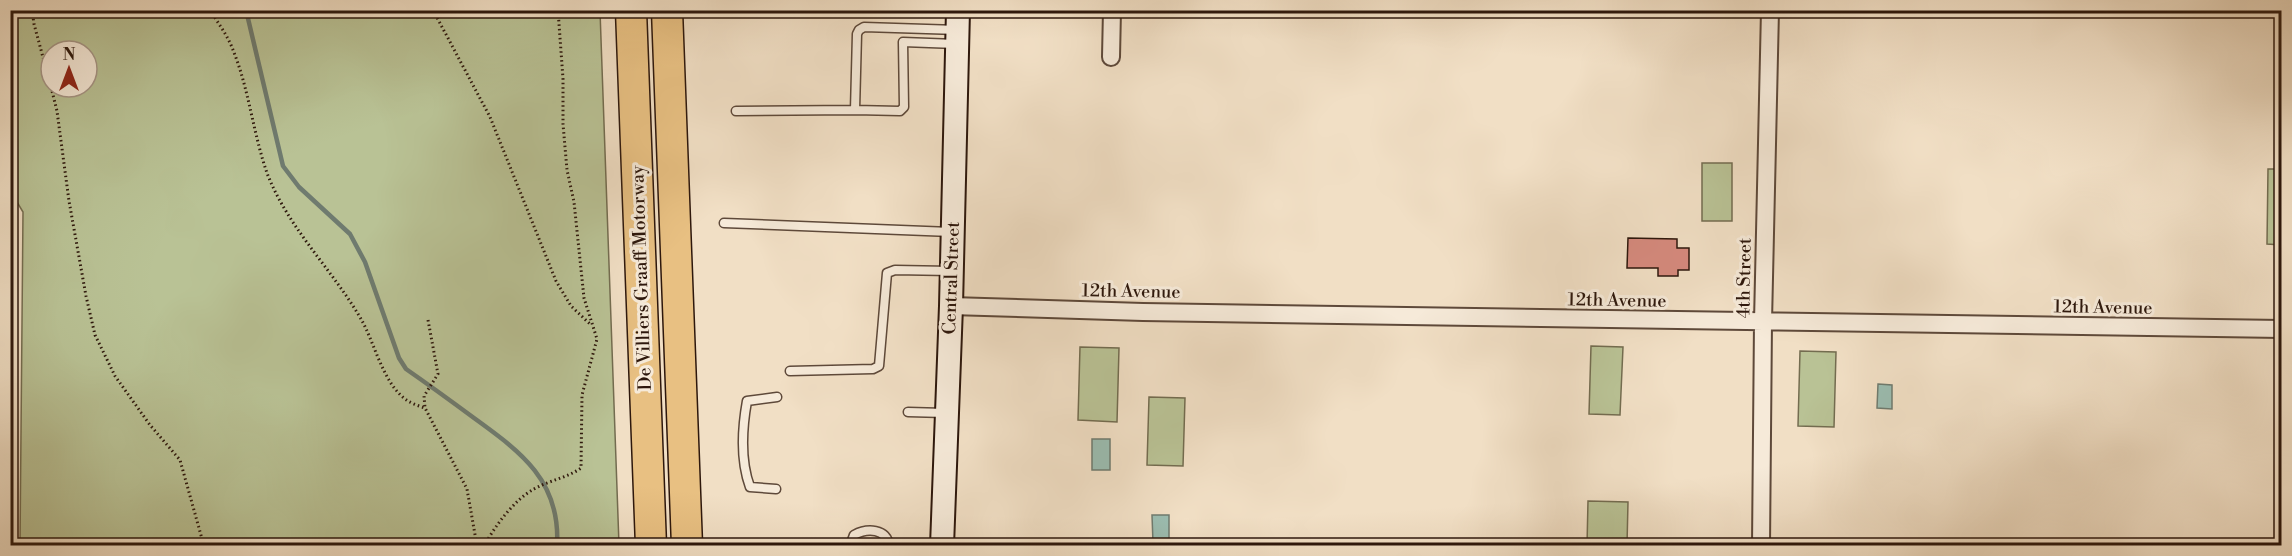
<svg xmlns="http://www.w3.org/2000/svg" width="2292" height="556" font-family="'Libre Bodoni',serif">
<rect width="100%" height="100%" fill="#f1dfc5"/>
<filter id="stains"><feTurbulence type="fractalNoise" baseFrequency=".00333" numOctaves="4"/><feColorMatrix values="0 0 0 0 .2 0 0 0 0 .09 0 0 0 0 .02 0 0 0 .5 -.17"/></filter>
<radialGradient id="worn" r=".72"><stop offset=".6" stop-color="#630" stop-opacity="0"/><stop offset="1" stop-color="#630" stop-opacity=".3"/></radialGradient>
<path fill="#b9c295" stroke="#736c50" stroke-width="1.5" fill-rule="evenodd" d="M10 11H600L619 545H20L23 212 11 192ZM51 51H87V87H51Z
M1702 163H1732V221H1702Z
M2268 169H2281V245L2267 244Z
M1591 346 1623 347 1620 415 1589 414Z
M1080 347 1119 348 1117 422 1078 420Z
M1800 351 1836 352 1834 427 1798 426Z
M1149 397 1185 398 1183 466 1147 465Z
M1588 501 1628 502 1627 545H1587Z"/>
<path fill="#9bbdb1" stroke="#6f7b6f" stroke-width="1.5" d="M1878 384 1892 385V409L1877 408Z
M1092 439H1110V470H1092Z
M1152 515H1169V539L1173 545 1153 543Z"/>
<g fill="none" stroke-linecap="round" stroke-linejoin="round">
<path stroke="#6f7b6f" stroke-width="4.5" d="M246 10 283 166 299 187 350 234 365 262 399 358 406 369C429 385 451 401 474 418 521 452 561 481 557 546"/>
</g>
<path fill="#d68a7e" stroke="#2d170c" stroke-width="1.5" d="M1628 238 1677 239V248H1689V270H1678V276H1658V268H1627Z"/>
<g fill="none" stroke-linecap="round" stroke-linejoin="round">
<g stroke="#5e493a" stroke-width="11">
<path id="lane" d="M956 44 903 42 904 107 900 111 855 110 857 34 859 30 864 27 958 30
M736 111 855 110
M724 223 951 232
M790 371 873 369 879 366 887 273 895 270 951 271
M908 412 945 413
M776 489 750 487C740 460 742 429 747 401L777 397
M850 546 854 535C867 528 887 528 889 546"/>
</g>
<g stroke="#5e493a" stroke-width="20">
<path id="street" d="M1111 57 1112 10
M951 306 1143 312 2282 329
M1761 546 1763 322 1770 10"/>
</g>
<g stroke="#2d170c" stroke-width="26">
<path id="secondary" d="M942 546 951 306 958 10"/>
</g>
<g stroke="#2d170c" stroke-width="33">
<path id="highway" d="M631 10 651 546
M667 10 687 546"/>
</g>
<path stroke="#2d170c" stroke-width="3" stroke-dasharray="1.5 3" stroke-linecap="butt" d="M32 10 34 24 51 87
M210 10C218 23 228 36 233 50 249 89 253 133 267 173 288 228 332 269 361 319 375 343 383 385 408 401 413 404 419 406 425 408
M433 10 490 117 556 281 571 306 590 324
M51 87 57 111 69 201 86 296 95 335 115 376 150 425 180 460 204 546
M428 320 438 374 424 396 425 408 467 489 477 546
M484 546C495 526 514 500 534 489 550 480 567 478 581 468L582 395 597 339 584 298 574 202 567 170 563 124V79L558 10"/>
<use href="#lane" stroke="#f6ead9" stroke-width="8"/>
<use href="#street" stroke="#f6ead9" stroke-width="16"/>
<use href="#secondary" stroke="#f6ead9" stroke-width="22"/>
<use href="#highway" stroke="#e8c082" stroke-width="30"/>
</g>
<g text-anchor="middle" stroke-width="6" stroke-linejoin="round" paint-order="stroke">
<g font-size="18" fill="#2d170c" stroke="#f6ead9">
<text transform="translate(641 278) rotate(-92)" y="6">De Villiers Graaff Motorway</text>
<text transform="translate(951 278) rotate(-88)" y="6">Central Street</text>
<text transform="translate(1744 278) rotate(-89)" y="6">4th Street</text>
<text transform="translate(1131 291) rotate(1)" y="6">12th Avenue</text>
<text transform="translate(1617 300) rotate(1)" y="6">12th Avenue</text>
<text transform="translate(2103 307) rotate(1)" y="6">12th Avenue</text>
</g>
</g>
<rect width="2292" height="556" fill="none" stroke="#f1dfc5" stroke-width="36"/>
<rect x="12" y="12" width="2268" height="532" fill="none" stroke="#2d170c" stroke-width="3"/>
<rect x="18" y="18" width="2256" height="520" fill="none" stroke="#2d170c" stroke-width="1.5"/>
<g transform="translate(69 69)"><circle r="28" fill="#f6ead9" stroke="#a69687" stroke-width="1.5"/>
<path d="M0-4.5L10 22L0 15L-10 22Z" fill="#8f2418"/>
<text y="-9" font-size="16" font-weight="bold" text-anchor="middle" fill="#2d170c">N</text>
</g>
<rect width="100%" height="100%" filter="url(#stains)"/>
<rect width="100%" height="100%" fill="url(#worn)"/>
</svg>
